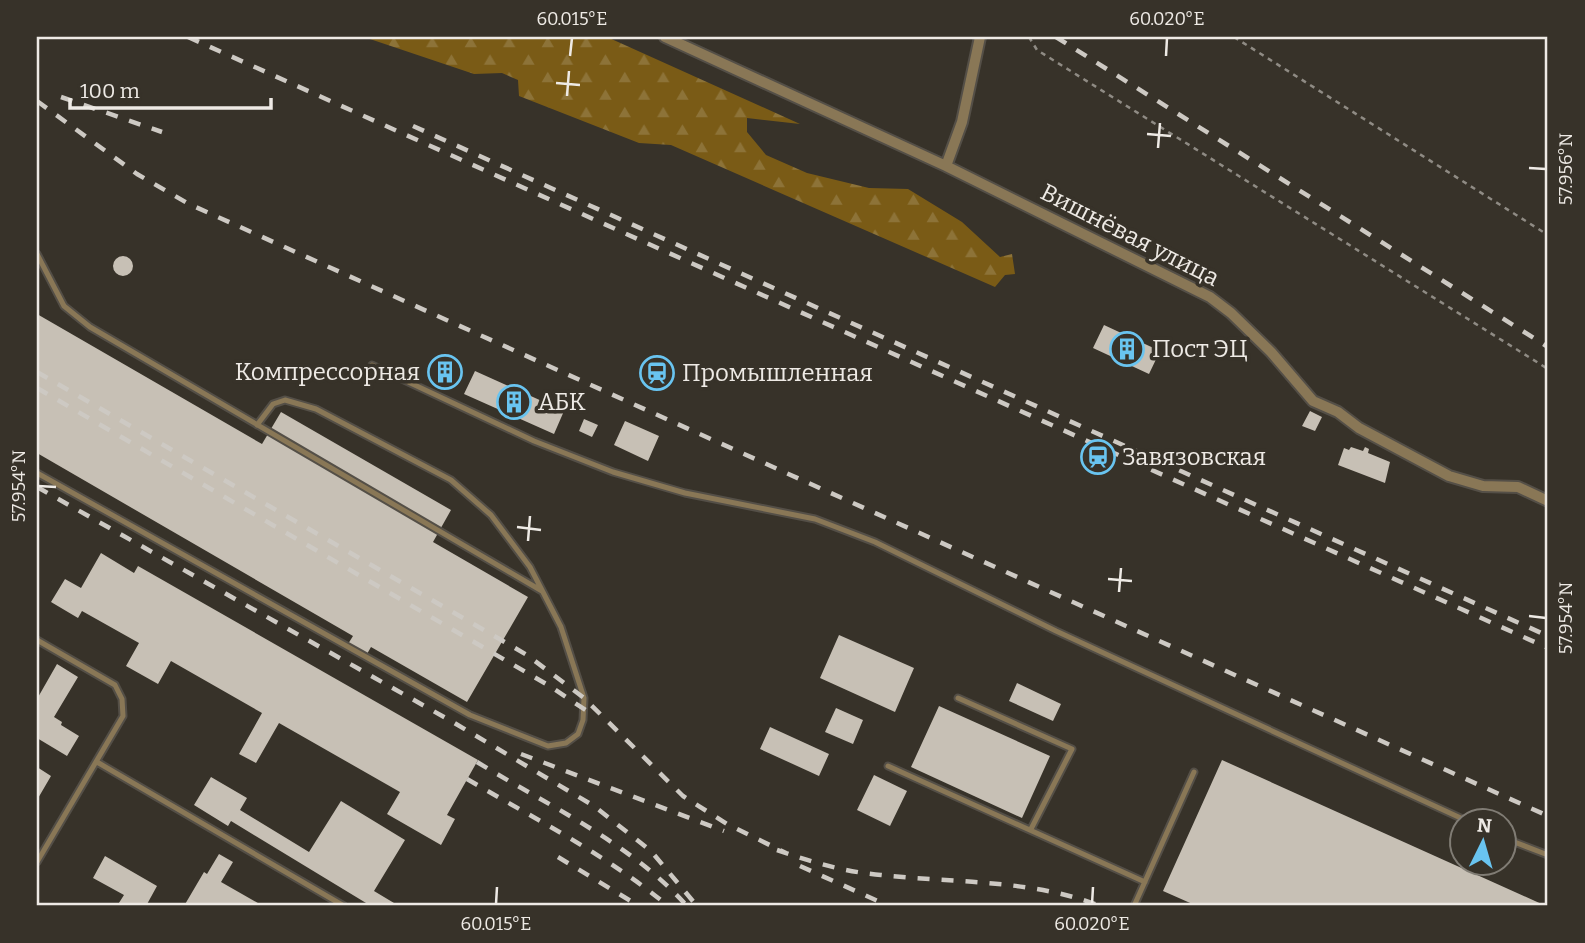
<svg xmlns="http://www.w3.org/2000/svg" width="1585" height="943" font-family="Bitter,serif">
<defs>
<pattern id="forest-firs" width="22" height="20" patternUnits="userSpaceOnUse" patternTransform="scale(1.75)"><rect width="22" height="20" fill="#7a5b16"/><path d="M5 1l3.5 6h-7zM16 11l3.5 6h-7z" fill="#8d7338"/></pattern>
</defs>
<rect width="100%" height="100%" fill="#373229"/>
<path fill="url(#forest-firs)" d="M364 37H607L800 124 747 118V132L766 155 807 173 869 188 908 189 962 222 1000 257 1012 254 1015 274 1005 275 995 287 671 145 639 143 519 96 518 80 502 73 474 74Z"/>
<path fill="#c7c0b5" d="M113 266a10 10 0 1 1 20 0a10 10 0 1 1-20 0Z
M37 314 262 444 281 412 451 510 433 542 528 597 467 702 371 647 367 654 348 644 353 636 37 453Z
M1104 325 1160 351 1149 374 1093 348Z
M446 357 456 362 446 383 435 378 441 366 435 363 438 358 444 361Z
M475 371 564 411 554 434 464 394Z
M1310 411 1322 417 1315 431 1302 426Z
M584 419 598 425 592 437 579 431Z
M625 421 659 436 648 461 614 445Z
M1351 447 1363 451 1365 447 1369 449 1368 453 1390 462 1385 483 1338 465 1344 448 1349 450Z
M101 553 134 573 138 566 478 760 447 815 455 819 441 845 387 814 400 792 279 723 256 763 239 754 262 713 171 661 158 684 126 666 139 643 82 611 78 618 51 602 65 579 81 588Z
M839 635 914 668 895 712 820 678Z
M57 664 78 677 54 717 62 722 61 725 79 736 67 756 37 738V699Z
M1017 683 1061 704 1053 721 1009 701Z
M939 706 1050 756 1022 818 911 767Z
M836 708 863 720 853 744 825 732Z
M770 727 829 754 819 776 760 749Z
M1222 760 1546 906H1197L1163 891Z
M37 767 51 776 37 800Z
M874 775 907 791 890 826 857 810Z
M211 777 247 798 240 810 309 852 341 801 405 840 374 891 399 906H371L231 821 228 826 194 805Z
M219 854 233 862 221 882 263 906H184L204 872 207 874Z
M105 856 157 886 146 906H117L124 895 93 878Z"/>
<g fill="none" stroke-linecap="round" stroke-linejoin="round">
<g stroke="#544f47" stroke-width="9">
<path id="lane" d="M37 254 64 306 90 327 542 591
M372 365 534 441 613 472 685 493 815 519 875 542 1056 631 1465 820
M37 473 470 715 548 746 566 743 578 734 583 720 584 698 561 627 530 567 491 515 451 480 316 409 285 400 273 404 257 425
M37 640 115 685 122 699 123 716 37 862
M958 698 1072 749 1031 829
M97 762 344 906
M888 766 1145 882
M1504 838 1548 855
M1134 906 1194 772"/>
</g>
<g stroke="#544f47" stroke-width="14">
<path id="street" d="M665 37 946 166 1210 297 1231 313 1271 352 1313 401 1338 412 1359 428 1449 476 1483 486 1518 487 1548 501
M946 166 962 122 980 37"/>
</g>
<path stroke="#8f8b84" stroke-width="2.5" stroke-dasharray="5 5" stroke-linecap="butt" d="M1029 37 1037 50 1548 369
M1234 37 1548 235"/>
<use href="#lane" stroke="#897756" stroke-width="5"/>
<use href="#street" stroke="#897756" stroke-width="10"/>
<path stroke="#cdc9c3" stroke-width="4.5" stroke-dasharray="12 12" stroke-linecap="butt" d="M188 37 1548 648
M1056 37 1548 347
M61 97 162 132
M37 101 137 174 189 204 1548 816
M413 126 1548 636
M37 372 527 655 584 698 683 796 727 824 786 853
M37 388 548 685 587 711
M37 487 451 721 594 806 651 851 697 906
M521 754 724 831
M477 762C547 805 631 843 687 906
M467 779C535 819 607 855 668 906
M777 850C811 862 845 872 881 875 953 883 1032 879 1100 906
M558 857 639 906
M800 866 889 906"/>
</g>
<path fill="none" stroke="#eeeae5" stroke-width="2.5" d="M570 56 572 38M1166 56 1167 38M556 83 580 85M567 96 569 71M1147 134 1171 136M1158 148 1160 123M1529 168 1546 169M38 486 56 487M517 527 541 530M528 541 530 516M1108 579 1132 581M1119 592 1121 568M1529 616 1546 618M496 904 497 887M1092 904 1093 887"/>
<defs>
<g id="building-ring" transform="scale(1.75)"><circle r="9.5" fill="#373229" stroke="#69c4f0" stroke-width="1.5"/><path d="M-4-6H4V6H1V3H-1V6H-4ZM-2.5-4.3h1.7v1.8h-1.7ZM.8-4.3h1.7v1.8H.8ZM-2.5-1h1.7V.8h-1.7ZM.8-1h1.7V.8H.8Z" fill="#69c4f0"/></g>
<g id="station-ring" transform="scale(1.75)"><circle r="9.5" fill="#373229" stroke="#69c4f0" stroke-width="1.5"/><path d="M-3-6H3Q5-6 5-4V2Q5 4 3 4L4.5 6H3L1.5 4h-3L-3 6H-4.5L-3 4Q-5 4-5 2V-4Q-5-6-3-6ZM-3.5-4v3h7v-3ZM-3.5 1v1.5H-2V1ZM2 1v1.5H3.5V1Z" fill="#69c4f0"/></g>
</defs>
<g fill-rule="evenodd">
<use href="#building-ring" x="1127" y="349"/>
<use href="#building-ring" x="445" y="372"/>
<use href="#station-ring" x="657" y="373"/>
<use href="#building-ring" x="514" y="402"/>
<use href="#station-ring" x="1098" y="457"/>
</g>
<g text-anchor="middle" stroke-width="7" stroke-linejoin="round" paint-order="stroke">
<g font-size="24" fill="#eeeae5" stroke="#373229">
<text transform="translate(1130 235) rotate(27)" y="8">Вишнёвая улица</text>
</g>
<g font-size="24" fill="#eeeae5" stroke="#373229" text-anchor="start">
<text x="1152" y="357">Пост ЭЦ</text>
<text x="420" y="380" text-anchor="end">Компрессорная</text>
<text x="682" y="381">Промышленная</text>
<text x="538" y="410">АБК</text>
<text x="1122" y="465">Завязовская</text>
</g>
</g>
<rect width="1585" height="943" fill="none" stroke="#373229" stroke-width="77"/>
<g transform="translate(1483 842) rotate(5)"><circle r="33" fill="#373229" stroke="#807c74" stroke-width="2"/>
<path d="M0-5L12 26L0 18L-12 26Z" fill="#69c4f0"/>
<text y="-10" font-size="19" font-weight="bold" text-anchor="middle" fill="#eeeae5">N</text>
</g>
<path d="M70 98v10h201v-10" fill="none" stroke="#eeeae5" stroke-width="3.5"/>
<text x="80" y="98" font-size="21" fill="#eeeae5" stroke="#373229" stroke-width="5" paint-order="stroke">100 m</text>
<rect x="38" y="38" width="1508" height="866" fill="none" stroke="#eeeae5" stroke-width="2.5"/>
<g font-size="18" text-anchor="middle" fill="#eeeae5">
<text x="572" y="25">60.015°E</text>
<text x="1167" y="25">60.020°E</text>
<text transform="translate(1566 169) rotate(-90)" y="6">57.956°N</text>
<text transform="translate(19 486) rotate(-90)" y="6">57.954°N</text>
<text transform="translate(1566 618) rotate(-90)" y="6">57.954°N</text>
<text x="496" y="930">60.015°E</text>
<text x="1092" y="930">60.020°E</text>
</g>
</svg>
